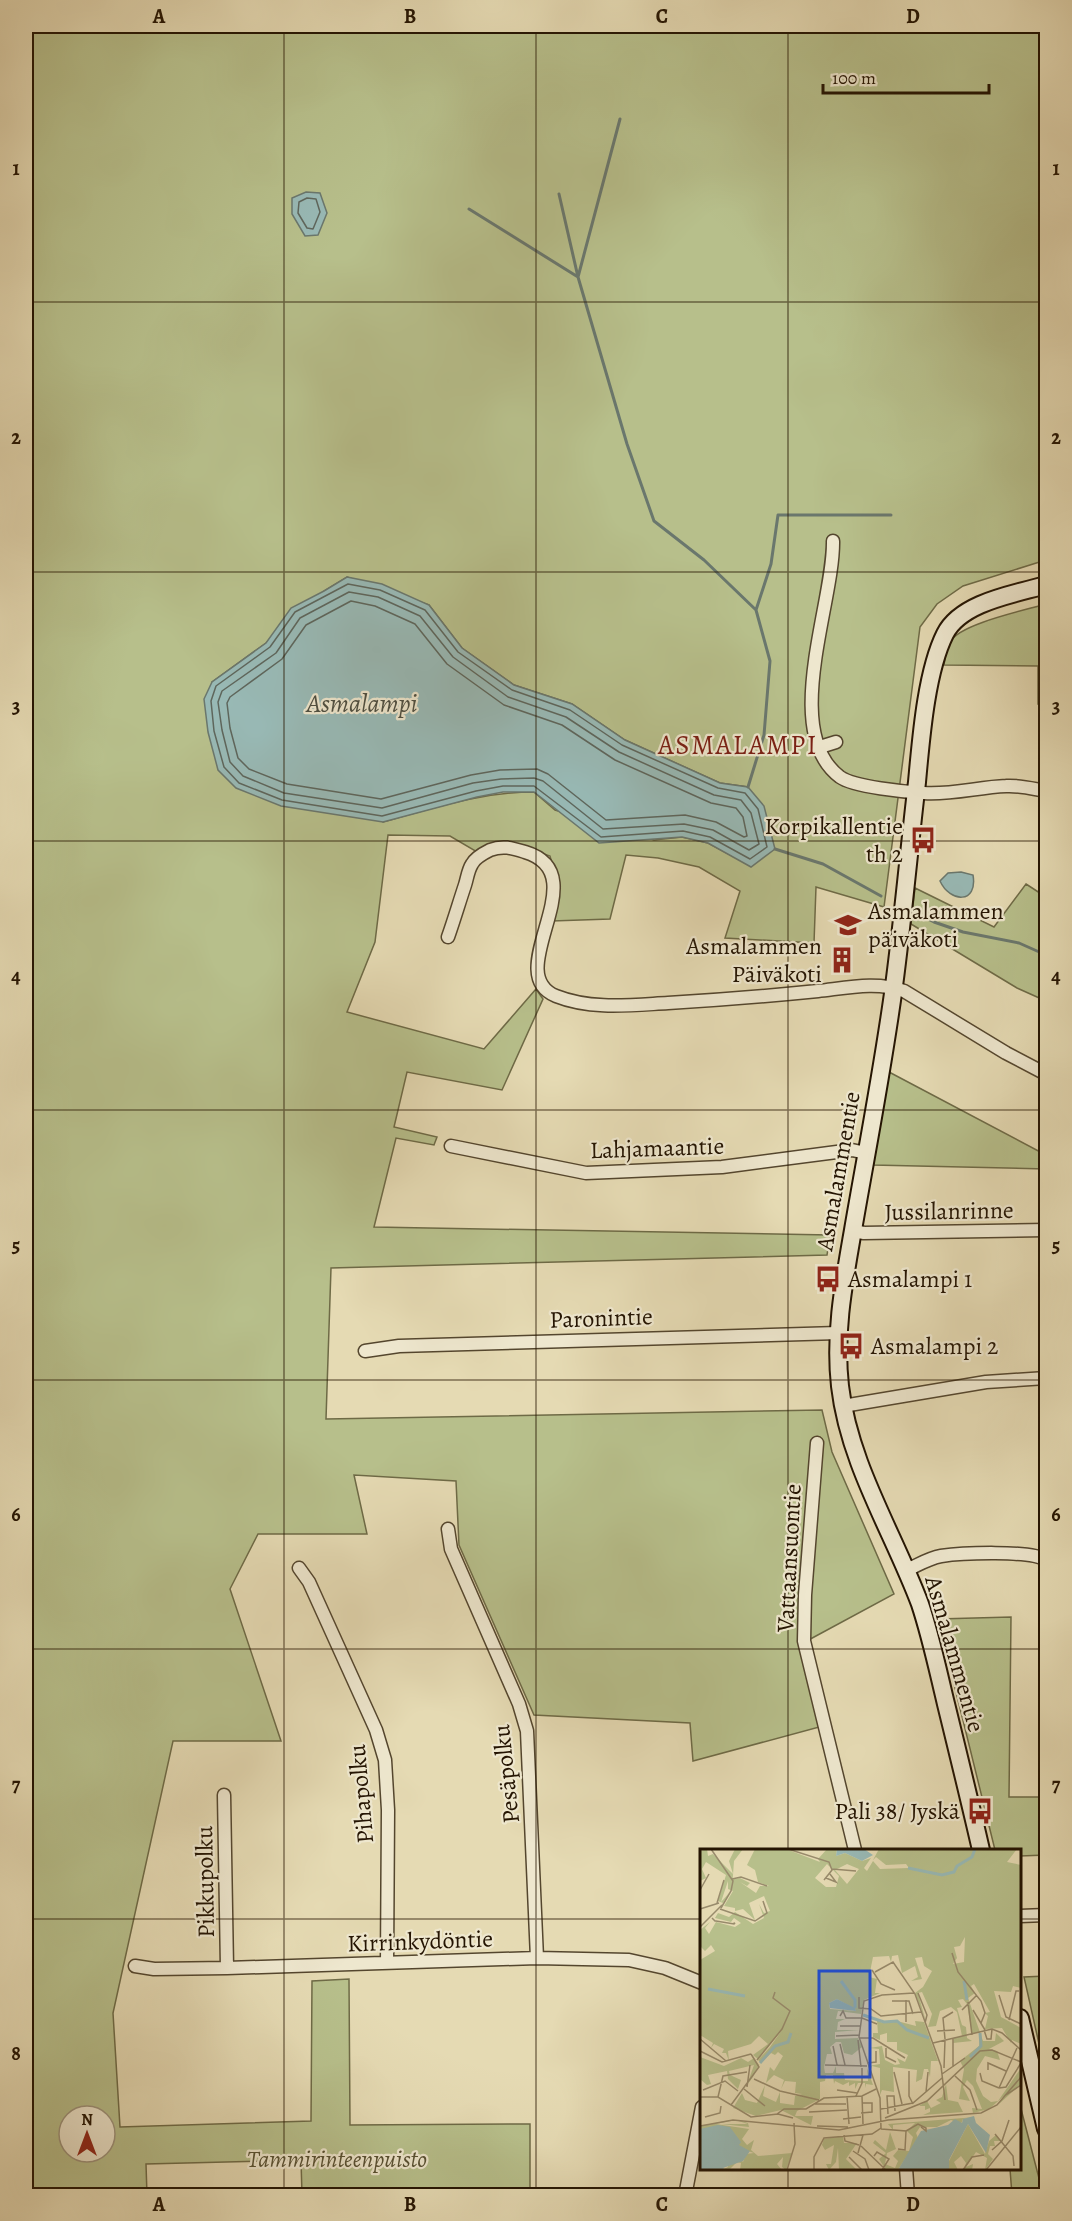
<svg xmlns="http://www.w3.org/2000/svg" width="1072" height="2221" font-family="Alegreya,serif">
<rect width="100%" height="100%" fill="#e5dab3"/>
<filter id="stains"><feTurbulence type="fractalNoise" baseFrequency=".00333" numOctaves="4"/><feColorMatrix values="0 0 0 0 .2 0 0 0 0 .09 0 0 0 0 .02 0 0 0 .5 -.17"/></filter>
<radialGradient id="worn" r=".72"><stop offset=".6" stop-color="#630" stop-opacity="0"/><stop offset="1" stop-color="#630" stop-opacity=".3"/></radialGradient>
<path fill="#b7bf8b" stroke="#6e6a46" stroke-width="1.5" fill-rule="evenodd" d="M26 26H1046V560L963 586 937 604 920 627 884 907 816 887 814 943 725 938 740 891 699 867 658 858 626 855 610 919 552 921 558 887 550 856 506 841 477 852 450 836 388 835 375 942 347 1012 484 1049 536 989 543 999 502 1090 407 1072 394 1127 437 1137 434 1145 396 1138 374 1227 830 1235 827 1255 331 1268 326 1419 822 1410 832 1452 894 1594 803 1643 823 1726 693 1761 690 1723 534 1715 459 1545 456 1481 354 1475 367 1534H258L230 1589 281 1741H173L113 2013 120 2127 311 2121 312 1981 349 1979 350 2125 530 2124V2195H302L301 2160 146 2164 147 2195 26 2196ZM347 577 429 605 462 648 514 685 572 704 625 740 720 783 748 787 751 866 708 843 682 837 654 840 555 810 534 792C480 792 434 808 383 822L212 682 266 643 324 591ZM69 2116H105V2152H69Z
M1046 604V705L1038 704V666L944 665C945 658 946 648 950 642 959 624 1026 610 1046 604Z
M1026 884 1046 897V1001L1017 988 911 924 915 888 994 927Z
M889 1072 1046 1155V1169L873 1165Z
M1011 1617 1009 1797H1046V1855L1020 1856V1850H995L938 1619Z
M1046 1976V2075L1024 1977Z
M1020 2105 1041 2186 1045 2195H1012L1010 2169 1020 2168Z"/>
<path fill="#98b9b5" stroke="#6a776d" stroke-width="1.5" d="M306 192 320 193 327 213 318 235 305 236 292 214V198Z
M347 577 382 584 429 605 462 648 514 685 572 704 625 740 720 783 748 787 764 806 775 849 751 867 708 843 682 837 599 843 534 792H503L477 797 383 822 281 806 236 788 218 770 208 732 204 699 212 682 266 643 291 608 324 591Z
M961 872 973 875C978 904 950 903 940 881L948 873Z"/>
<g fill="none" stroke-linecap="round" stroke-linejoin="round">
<path stroke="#5e665c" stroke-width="1.5" d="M307 198 316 199 320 212 313 229 307 228 298 213 299 202Z
M348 584 380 590 425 610 458 652 512 690 570 710 622 745 718 788 745 793 758 809 767 847 750 859 710 837 683 831 601 837 534 786H503L476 791 382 816 282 800 239 783 224 767 214 731 211 701 216 686 270 647 295 612Z
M349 592 378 597 420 616 453 657 508 697 566 717 619 752 714 795 741 800 751 813 759 844 749 850 713 830 684 824 603 829 543 781 534 778 501 779 473 783 382 808 284 793 243 776 230 762 222 730 218 702 222 691 276 653 300 618Z
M351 601 375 606 415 624 447 664 504 705 562 725 615 760 711 803 736 808 743 817 747 836 744 837 716 822 685 815 606 820 548 774 537 769 500 770 471 775 381 799 287 784 249 769 238 758 230 728 227 703 230 697 282 659 306 625Z"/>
<path stroke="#6a776d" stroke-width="3" d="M559 194 578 277
M469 209 578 277 627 444 654 521 704 560 756 610 770 661 764 735 748 787
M578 277 620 119
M756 610 771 564 778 515H891
M775 849 823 864 881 896
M912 911 934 922 963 932 1019 943 1046 955"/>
<g stroke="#54462e" stroke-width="15">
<path id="street" d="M833 541C834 603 780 732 840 777 854 787 906 792 924 793 951 795 979 787 1006 786 1019 785 1034 789 1046 791
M820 747 836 742
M448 937C454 920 459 903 465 885 467 879 468 870 472 864 475 858 484 853 490 850 503 845 512 848 525 852 599 874 499 973 556 996 591 1010 631 1005 668 1003 718 1000 768 996 818 991 846 988 877 981 904 991L1006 1053 1046 1074
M451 1146 586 1173 722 1167 852 1150 866 1153
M853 1231 864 1233 1046 1230
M365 1351 399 1346 838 1333
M843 1406 986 1382 1046 1378
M817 1443 805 1595 804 1641 855 1850
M448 1529 451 1549 519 1704 527 1731 537 1958
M299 1568 309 1582 376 1730 385 1760 388 1810 387 1963
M907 1570C918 1565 929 1558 941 1556 961 1553 1031 1550 1046 1560
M224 1795 227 1968
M1020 1916 1046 1915
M135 1966 154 1969 227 1968 537 1958 629 1960 665 1968 702 1983
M906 2168 908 2196
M685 2196 702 2107"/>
</g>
<g stroke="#241402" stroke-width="20">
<path id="secondary" d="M981 1850C970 1802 958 1753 946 1704 938 1671 931 1637 920 1604 893 1532 849 1464 840 1386 834 1333 844 1282 853 1230 867 1149 883 1068 894 986 903 918 909 850 917 782 921 739 926 672 945 634 961 602 1015 594 1046 585
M1020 2018 1046 2129"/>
</g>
<use href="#street" stroke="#eee7ce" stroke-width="12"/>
<use href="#secondary" stroke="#eee7ce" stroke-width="16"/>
</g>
<path fill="none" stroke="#241402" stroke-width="1.5" stroke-opacity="0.55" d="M284 26V2196M536 26V2196M788 26V1850M26 302H1046M26 572H1046M26 841H1046M26 1110H1046M26 1380H1046M26 1649H1046M26 1919H702M1020 1919H1046M788 2168V2196"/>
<defs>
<g id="bus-bare" transform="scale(2.07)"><path d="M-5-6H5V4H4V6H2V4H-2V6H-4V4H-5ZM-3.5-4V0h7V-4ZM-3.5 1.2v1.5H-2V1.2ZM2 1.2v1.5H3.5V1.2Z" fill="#8f2418" stroke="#eee7ce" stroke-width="2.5" paint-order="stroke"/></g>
<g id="school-bare" transform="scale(2.07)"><path d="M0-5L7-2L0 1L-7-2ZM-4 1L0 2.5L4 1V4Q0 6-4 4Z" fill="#8f2418" stroke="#eee7ce" stroke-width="2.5" paint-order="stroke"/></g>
<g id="building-bare" transform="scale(2.07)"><path d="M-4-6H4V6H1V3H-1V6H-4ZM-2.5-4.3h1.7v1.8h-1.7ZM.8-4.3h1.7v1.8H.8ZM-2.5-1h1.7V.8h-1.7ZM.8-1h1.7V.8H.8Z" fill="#8f2418" stroke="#eee7ce" stroke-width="2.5" paint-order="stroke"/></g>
</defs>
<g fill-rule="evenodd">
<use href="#bus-bare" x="923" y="840"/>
<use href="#school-bare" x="848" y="925"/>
<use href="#building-bare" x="842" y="960"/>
<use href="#bus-bare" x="828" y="1279"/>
<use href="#bus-bare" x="851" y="1346"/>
<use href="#bus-bare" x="980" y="1811"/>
</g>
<g text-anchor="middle" stroke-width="4.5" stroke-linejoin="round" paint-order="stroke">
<g font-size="24" fill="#241402" stroke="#eee7ce" text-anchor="end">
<text x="903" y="834">Korpikallentie<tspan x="903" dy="28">th 2</tspan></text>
<text x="868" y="919" text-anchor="start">Asmalammen<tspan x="868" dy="28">päiväkoti</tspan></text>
<text x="822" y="954">Asmalammen<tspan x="822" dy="28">Päiväkoti</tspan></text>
<text x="848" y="1287" text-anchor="start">Asmalampi 1</text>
<text x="871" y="1354" text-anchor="start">Asmalampi 2</text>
<text x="960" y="1819">Pali 38/ Jyskä</text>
</g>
<g font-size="24" fill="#241402" stroke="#eee7ce">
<text transform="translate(657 1148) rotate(-2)" y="8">Lahjamaantie</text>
<text transform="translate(838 1171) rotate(-80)" y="8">Asmalammentie</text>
<text transform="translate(949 1211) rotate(-1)" y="8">Jussilanrinne</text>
<text transform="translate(601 1318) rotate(-2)" y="8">Paronintie</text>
<text transform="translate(789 1558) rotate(-87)" y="8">Vattaansuontie</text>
<text transform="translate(955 1654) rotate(74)" y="8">Asmalammentie</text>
<text transform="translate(506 1774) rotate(-96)" y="8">Pesäpolku</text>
<text transform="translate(361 1794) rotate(-95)" y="8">Pihapolku</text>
<text transform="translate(205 1882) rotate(-91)" y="8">Pikkupolku</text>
<text transform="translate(420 1941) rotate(-2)" y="8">Kirrinkydöntie</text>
</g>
<g font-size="24" font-style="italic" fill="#575032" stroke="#eee7ce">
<text x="337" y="2167">Tammirinteenpuisto</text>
</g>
<g font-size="26" font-style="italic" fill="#4d4e41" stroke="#eee7ce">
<text x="362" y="712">Asmalampi</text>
</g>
<g font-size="27" letter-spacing="1.5" fill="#7a1f14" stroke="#eee7ce">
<text x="738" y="754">ASMALAMPI</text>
</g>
</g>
<g transform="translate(700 1849)">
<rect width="321" height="321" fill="#e5dab3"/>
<path d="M7 0 8 7 13 5 33 25 29 12 35 0H43L34 12 32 40 33 30 40 29 50 34 47 37 40 33 56 44 60 37H69L58 33 55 21 47 16 55 0H86L120 13 118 10 127 0H137L136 7 145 4 162 12 171 9 164 19 167 22 173 12 180 20 209 19 206 15 186 16 176 8 173 11 179 0H317L307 13 321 16V139L313 137 311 143 294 142 301 168 321 179V195L312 191 311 194 302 179 285 180 288 167 285 164 290 163 274 135 271 137 275 144 268 149 283 192H295L296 184 304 192 289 200 297 202 300 211 285 207 277 220 276 232 283 247 291 253 298 252 321 219V228L317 231 321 229V235L299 255 304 247 289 260 273 264 272 259 282 260 273 237 267 231 263 238 270 252 259 250 264 220 260 212 279 197 280 187 279 183 272 185 267 155 263 150 258 151 262 158 257 159 262 176 266 178 267 189 272 192 253 194 254 189 262 187 257 163 251 158 240 162 236 177 228 178 232 165 222 143 218 144 226 173 215 144 223 138 232 122 224 117 222 108 215 109 222 130 211 132 218 128 215 117 202 124 198 106 192 107 191 113 189 107 173 108 169 128 177 130 175 144H180L164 151 161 165 138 162 136 170H145L138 173 137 181H159L135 183V190L158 189 162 198 152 206 144 204 141 193H136L130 198 132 205H127L124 218 125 224H133L136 217V224H144L145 231 163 232H168L167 219 173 236 166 235 165 239V234H158L155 240V234L149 237V233L143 236 135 232 134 235 133 226H126L125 232 120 233V250L97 262 95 267H113L111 276 81 261 56 267 33 259 42 244 45 251 57 254 65 236 63 247 76 253 80 243V254L94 256 95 247 102 245 95 244 96 233 85 232 81 240 84 231 74 226 66 234 70 218 74 222 83 207 78 203 75 206 71 204 61 214 58 211 70 198 82 181 58 210 53 206 68 195 59 187 51 195 28 202 29 212 26 204H22L24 200 14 195 11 199 13 194 0 186V111L15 102 11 96 5 102 0 97V81L10 73 5 79 9 85 16 73 35 78 41 74 34 69 31 73 15 69 18 64 29 68 35 63 53 75 64 69 59 55 64 64 70 62 64 47 49 54 55 71 43 60 35 62V59L24 57 33 42 28 40V32L21 53 30 43 23 54 18 52 26 26 6 13 2 20 6 29 0 32V2ZM127 15 139 27 136 38H126L115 29ZM147 15 159 20 147 35 135 21ZM265 88 264 113 253 115 257 109 254 98 260 97ZM137 150 155 160 156 162 130 160 129 154ZM163 164 183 174 197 172 216 177 215 172 224 173 238 212H231L230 228 228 220H224L222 230 216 233 217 221 193 218 194 243 182 241 180 246V219L172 217 170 224 168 217 180 215 179 200 170 199 182 197 185 211 195 216 200 215 197 209 205 213 208 206 197 201V193H187V184L180 186V191L173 188V184H178L177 172ZM0 208 24 217 41 209 48 213 54 209 59 216 53 228 47 236 54 216 29 222 30 226 41 231 38 240 28 230 27 222 8 226 11 235 7 236 0 230ZM246 235 248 251 258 253 263 263 223 266 230 263V259L225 261V257H219L227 252 231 259 241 254 236 251 242 248ZM276 268 263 270 261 275 251 271 237 278H220L216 284 218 289 198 321H186L179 310 186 304 173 294 175 291 186 301 190 283 196 300 187 304 185 315 195 319 198 312 193 307 198 301 209 302 213 288 207 282 215 274 193 276V281L188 275ZM35 271 16 275 49 280 42 290 47 296 54 291 51 301 58 307 92 304 86 321 82 318 83 308 77 315 82 321H40L41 314 37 313 29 321H22L28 318 27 310 38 307 43 313 46 305 54 304 48 302 44 306 30 302V298L44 299 35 298 37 291 28 278 0 282V277L30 271H36L42 272 48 274 49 278 21 275H48ZM268 275 285 305 289 292 296 286 301 292H294L295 297H290L288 305 293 310 285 321 287 309 276 303 266 318 273 315 272 321H264L266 314 261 307 254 313 258 321H249V312ZM143 287 144 294H157L146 310 157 321H139L138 299 136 313 129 321 126 315H131L134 296 125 301 122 296 114 319 124 290Z" fill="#b7bf8b" fill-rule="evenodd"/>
<path d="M137 0H164L173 6 162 12 145 4 136 7ZM137 150 155 159 156 162 130 159 129 154ZM274 267 276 274 290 286 286 304 268 275 249 311V321H198L221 282 248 276 255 270 262 274 263 270ZM18 276 30 278 41 293 39 296 50 302 43 312 23 319 27 321H0V280Z" fill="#98b9b5"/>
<path fill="none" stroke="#98b9b5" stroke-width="3" d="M208 19 242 26 254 23 257 17 272 8 275 0M141 132 155 151V159M264 132 267 151M8 140 45 147M163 166 184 173 197 172 207 181 229 189M270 208 281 197 280 184M60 214 75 197 88 193 91 184M0 305 12 321"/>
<path fill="none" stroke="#988b6c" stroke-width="1.5" d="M11 0 33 32 31 42 21 59M88 0 129 13 132 21 124 31M132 20 156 22M126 29 136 33 130 25M32 30 41 28 67 37M0 41 9 25M17 54 24 31M0 60 19 54M20 60 55 72 67 64 63 52M12 69 15 72H16L34 75 35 74 32 75M0 78 22 56M252 104 258 123 281 152 285 164 281 174M172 121 181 135 195 141M175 123 193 113 215 145 241 217 245 251M218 144 227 166 225 174M299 146 306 168 321 175M159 148V159L171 160 181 167 221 163M206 151V173M192 152H209L213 165M268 153 272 186M262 161 277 146M273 161 285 181M140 167 143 162 146 169H162L177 175M309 171 316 142H319M140 177H160M284 181 287 190H291L292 180M237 182 255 181M136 187 159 186M159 189H173L205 209M0 190 26 212M245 190 243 169 253 163M158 191 161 218M233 194 292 180 302 184 321 201M140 195 145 216M133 197 137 216M186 199V208L196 213M0 202 22 213 51 205M57 211 82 180 90 162 73 149 75 143M167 214 176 213V202M125 216 167 217M253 218V189M244 219 245 191M288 221V214L306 222M209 222V247L213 255M194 223 202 255M280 224 282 232 299 239M242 225 265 209M255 227 270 241 277 261M54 230 80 242 119 251M47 238 50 216M299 239 317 199M299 239 306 238 321 214M44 240 65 257M3 241 25 232 38 242M137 241 157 244M226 243 228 223M306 246 321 236M147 247 149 275M156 247 162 234V219M162 247 163 275M0 248H18L51 268 78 265 93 269M18 248 23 227 47 223M115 255H146M31 256 59 218 51 205M181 260 213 254 242 229M109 263 147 261M161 264 172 263V254H162M77 265 84 260H106L124 249 162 247 176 240M188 265 187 247H194L195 262M5 268 20 264 21 257M185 269 227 252 280 202 292 201 321 213M143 270 161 268M0 277 33 271 139 281 188 271 281 264 297 256 321 228M117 277 148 278M181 280 206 282 205 301 198 300M206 282 218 275 226 279V282L221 278M295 285 313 307 314 317M144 286 145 292 159 296M161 297 186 321M292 301 302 292 309 271M153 302 165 310 169 321M158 304 163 286M174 307 177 303 189 310 182 321M149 308 162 321M87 321 95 295 94 274M114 321V308L124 289 172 285 181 279 180 249 159 188 164 152 182 146 214 144M263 321 272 308 284 306M286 321 321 278"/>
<path fill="#1d4ed8" fill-opacity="0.15" stroke="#1d4ed8" stroke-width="3" d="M119 122H170V228H119Z"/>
<rect width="321" height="321" fill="none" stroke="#241402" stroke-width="3"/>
</g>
<rect width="1072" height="2221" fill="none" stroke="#e5dab3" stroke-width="66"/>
<g transform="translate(87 2134)"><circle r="28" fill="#eee7ce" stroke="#9d937c" stroke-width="1.5"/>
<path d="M0-4.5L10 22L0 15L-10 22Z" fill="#8f2418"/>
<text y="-9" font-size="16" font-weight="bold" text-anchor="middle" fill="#241402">N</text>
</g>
<path d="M823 84v9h166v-9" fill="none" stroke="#241402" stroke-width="3"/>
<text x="832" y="84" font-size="18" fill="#241402" stroke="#eee7ce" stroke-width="4.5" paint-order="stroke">100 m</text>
<rect x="33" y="33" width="1006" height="2155" fill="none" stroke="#241402" stroke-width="2"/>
<g font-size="20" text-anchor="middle" font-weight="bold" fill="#241402">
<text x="159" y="23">A</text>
<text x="410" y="23">B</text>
<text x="662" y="23">C</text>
<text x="913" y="23">D</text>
<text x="16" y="175">1</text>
<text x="1056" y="175">1</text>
<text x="16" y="444">2</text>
<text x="1056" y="444">2</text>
<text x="16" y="713">3</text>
<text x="1056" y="713">3</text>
<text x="16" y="983">4</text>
<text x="1056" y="983">4</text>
<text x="16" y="1252">5</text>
<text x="1056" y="1252">5</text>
<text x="16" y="1521">6</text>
<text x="1056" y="1521">6</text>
<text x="16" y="1791">7</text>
<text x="1056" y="1791">7</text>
<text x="16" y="2060">8</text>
<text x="1056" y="2060">8</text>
<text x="159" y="2211">A</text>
<text x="410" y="2211">B</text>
<text x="662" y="2211">C</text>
<text x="913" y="2211">D</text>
</g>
<rect width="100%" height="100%" filter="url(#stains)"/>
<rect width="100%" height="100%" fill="url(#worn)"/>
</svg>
